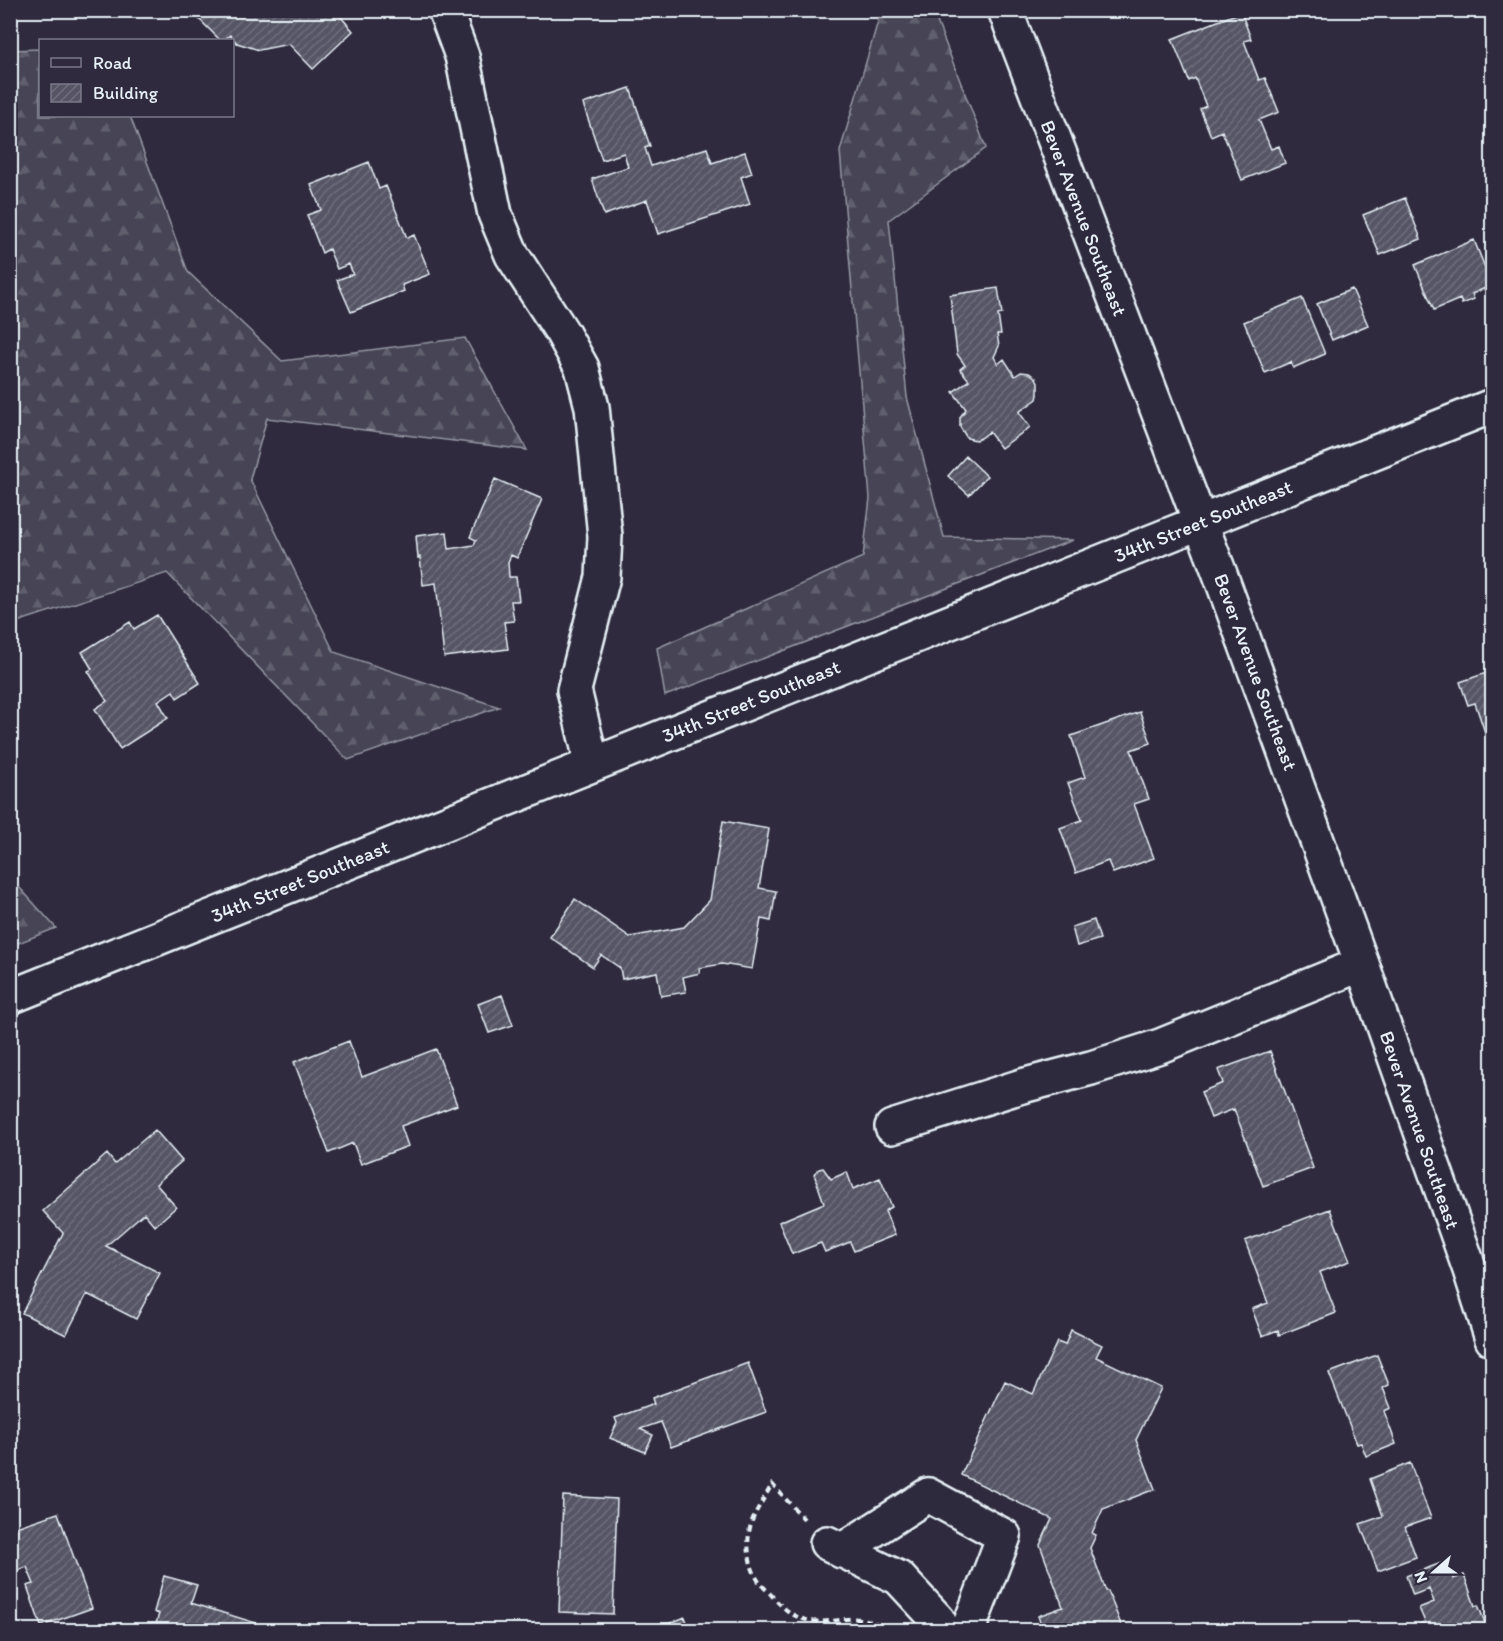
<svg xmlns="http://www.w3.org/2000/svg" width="1503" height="1641" font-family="Itim,sans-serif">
<defs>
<pattern id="forest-firs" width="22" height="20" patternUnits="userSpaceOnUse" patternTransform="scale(1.5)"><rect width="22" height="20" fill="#464455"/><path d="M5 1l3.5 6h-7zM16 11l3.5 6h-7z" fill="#615f6e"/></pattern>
<pattern id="building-hatch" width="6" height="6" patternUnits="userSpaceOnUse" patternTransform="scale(1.5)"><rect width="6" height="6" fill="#575565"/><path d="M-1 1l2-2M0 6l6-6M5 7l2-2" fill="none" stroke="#6f6e7c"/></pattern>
</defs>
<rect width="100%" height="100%" fill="#2f2a3d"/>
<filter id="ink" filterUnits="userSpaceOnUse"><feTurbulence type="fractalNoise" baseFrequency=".0167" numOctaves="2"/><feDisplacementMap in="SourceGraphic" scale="12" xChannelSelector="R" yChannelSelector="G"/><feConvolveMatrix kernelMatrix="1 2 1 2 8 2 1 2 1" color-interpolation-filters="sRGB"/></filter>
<g filter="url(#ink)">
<path fill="url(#forest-firs)" stroke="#979aa6" stroke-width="1.5" d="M881 11H933L986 148 889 220 907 397 944 537 1073 540 665 696 657 648 863 557 870 498 840 151Z
M40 49V116H130L188 272 282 361 465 338 527 450 267 418 250 479 334 652 499 707 348 760 167 573 11 624V50Z
M19 887 56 928 11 946V892Z"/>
<path fill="url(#building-hatch)" stroke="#e8f1f8" stroke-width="1.5" d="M208 10H322L325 14 328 10H335L353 31 313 69 289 44 259 50 237 43 230 35 224 40H220L199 19Z
M1241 12 1251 39 1244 41 1259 80 1265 78 1279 112 1259 120 1271 149 1279 146 1285 163 1242 180 1222 131 1211 136 1200 109 1206 106 1195 78 1189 81 1172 39Z
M630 88 650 146 645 148 651 166 707 148 712 163 745 152 752 173 741 177 750 204 658 234 647 200 604 215 592 179 628 167 624 153 602 160 583 104Z
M369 162 379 189 386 186 407 238 414 235 430 274 402 285 404 291 351 312 337 280 353 274 349 264 337 269 329 249 322 253 307 215 321 210 311 185Z
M1405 198 1421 239 1380 255 1363 215Z
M1474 240 1492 285 1472 294 1474 299 1462 304 1460 299 1434 310 1415 265Z
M998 288 1002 314 998 315 1001 334H997L999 346 994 357 998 364 1004 359 1015 376 1021 372 1029 373 1036 378 1038 382V395L1037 399 1019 412 1030 427 1001 448 989 432 981 438 976 440 967 438 960 427V417L966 409 953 392 969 380 960 369 965 365 957 354 950 295Z
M1352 289 1368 325 1332 340 1317 304Z
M1302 298 1325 354 1293 368 1291 362 1265 373 1244 322Z
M966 456 987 476 969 495 948 476Z
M495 479 542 499 517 558 511 555 508 562 509 577H516L519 601H511L514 621 504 622 508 649 444 657 436 583 423 585 420 557 418 558 416 536 447 532 449 549 474 545 476 540 470 537Z
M157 615 200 683 177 698 173 691 158 701 168 718 120 749 95 709 107 701 88 671 92 669 82 652 130 622 134 629Z
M1492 671V753L1475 703 1468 705 1460 682Z
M1140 712 1151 743 1131 750 1149 799 1134 804 1154 858 1113 873 1108 861 1076 873 1060 828 1082 820 1068 783 1085 777 1071 736Z
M723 821 769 829 759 888 776 891 771 921 761 919 752 969 722 964 699 968 700 973 683 977 686 992 661 996 657 972 622 979 620 968 601 955 593 967 550 937 575 899 630 937 684 927 710 900Z
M1094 920 1100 939 1077 946 1072 927Z
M502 995 513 1025 489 1033 478 1004Z
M349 1041 362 1077 436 1049 457 1105 401 1126 408 1146 361 1164 353 1143 329 1153 294 1062Z
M1270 1051 1313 1168 1263 1186 1234 1109 1211 1118 1201 1092 1223 1083 1218 1070Z
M155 1130 182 1161 156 1184 176 1207 155 1226 144 1213 106 1246 160 1273 136 1319 87 1294 66 1335 22 1313 63 1233 43 1211 107 1154 115 1164Z
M823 1168 831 1179 847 1172 853 1189 880 1178 892 1207 885 1211 895 1235 854 1251 850 1242 825 1252 821 1243 792 1254 779 1222 824 1203 814 1174 819 1169Z
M1330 1209 1350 1261 1320 1272 1336 1313 1279 1335 1278 1330 1262 1336 1252 1309 1268 1303 1245 1241Z
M1071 1330 1102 1345 1096 1357 1161 1388 1136 1440 1155 1489 1103 1509 1092 1533 1096 1535 1090 1548 1106 1591H1108L1123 1630H1043L1038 1616 1063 1607 1040 1545 1052 1519 961 1475 1005 1381 1033 1394 1057 1342 1065 1345Z
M1377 1355 1389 1385 1383 1388 1391 1408 1384 1411 1396 1444 1366 1456 1361 1443 1357 1444 1329 1373Z
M748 1363 766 1412 671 1447 661 1422 640 1429 653 1435 645 1452 610 1438 617 1423 615 1418 654 1404 652 1398Z
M1410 1463 1431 1518 1405 1527 1416 1557 1378 1571 1360 1524 1383 1516 1370 1479Z
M563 1496 617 1499 613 1614 559 1612Z
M58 1513 92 1608 41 1626 27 1586 34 1584 27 1567 12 1572 10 1567V1529Z
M1447 1561 1453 1579 1464 1575 1475 1606 1478 1605 1488 1630H1411L1410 1628 1425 1622 1419 1608 1434 1602 1429 1589 1413 1595 1406 1576Z
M164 1576 197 1585 191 1603 275 1629V1630H154L159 1614 154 1612Z
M685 1617 690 1630H654Z"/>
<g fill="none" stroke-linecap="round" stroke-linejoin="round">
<g stroke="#e8f1f8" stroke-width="38">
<path id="minor" d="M445 10 462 56 495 214 512 255 562 332 582 368 592 407 605 536 603 577 574 690 592 764
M1005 10 1220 574 1362 964 1470 1270 1492 1339
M10 997 1492 406
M892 1127 1022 1086 1091 1068 1160 1046 1362 964
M827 1543 899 1578 938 1620 943 1630
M841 1551 928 1495 1004 1536 968 1630"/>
</g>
<path stroke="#e8f1f8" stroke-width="4" stroke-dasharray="6 4.5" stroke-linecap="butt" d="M804 1519 772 1484C766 1496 757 1508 752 1521 745 1540 748 1567 760 1583 764 1588 769 1592 773 1597 784 1609 795 1619 812 1621 844 1624 856 1609 888 1630"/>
<use href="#minor" stroke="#2f2a3d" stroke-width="33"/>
</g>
</g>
<g text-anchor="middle" stroke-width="4.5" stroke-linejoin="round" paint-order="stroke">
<g font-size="20" fill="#e8f1f8" stroke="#2f2a3d">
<text transform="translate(1084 218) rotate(69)" y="7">Bever Avenue Southeast</text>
<text transform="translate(1203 521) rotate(-22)" y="7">34th Street Southeast</text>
<text transform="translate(1256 672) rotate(70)" y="7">Bever Avenue Southeast</text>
<text transform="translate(751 701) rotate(-22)" y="7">34th Street Southeast</text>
<text transform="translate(300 881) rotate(-22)" y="7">34th Street Southeast</text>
<text transform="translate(1420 1130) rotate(71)" y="7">Bever Avenue Southeast</text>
</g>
</g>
<rect width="1503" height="1641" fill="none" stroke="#2f2a3d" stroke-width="36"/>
<rect x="18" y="18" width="1467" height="1605" fill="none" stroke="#e8f1f8" stroke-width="2" filter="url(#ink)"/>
<rect x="39" y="39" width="195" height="78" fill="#2f2a3d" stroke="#797a88" stroke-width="1.5"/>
<rect x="51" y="58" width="30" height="9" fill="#2f2a3d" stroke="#797a88" stroke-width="1.5"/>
<text x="93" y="69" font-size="18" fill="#e8f1f8">Road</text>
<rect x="51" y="84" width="30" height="18" fill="url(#building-hatch)" stroke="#797a88" stroke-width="1.5"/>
<text x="93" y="99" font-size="18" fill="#e8f1f8">Building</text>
<g transform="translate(1434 1572) rotate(249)" stroke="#2f2a3d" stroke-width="4.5" paint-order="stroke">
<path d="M0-4.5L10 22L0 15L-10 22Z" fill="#e8f1f8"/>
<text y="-9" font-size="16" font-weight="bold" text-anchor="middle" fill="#e8f1f8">N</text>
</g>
</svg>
